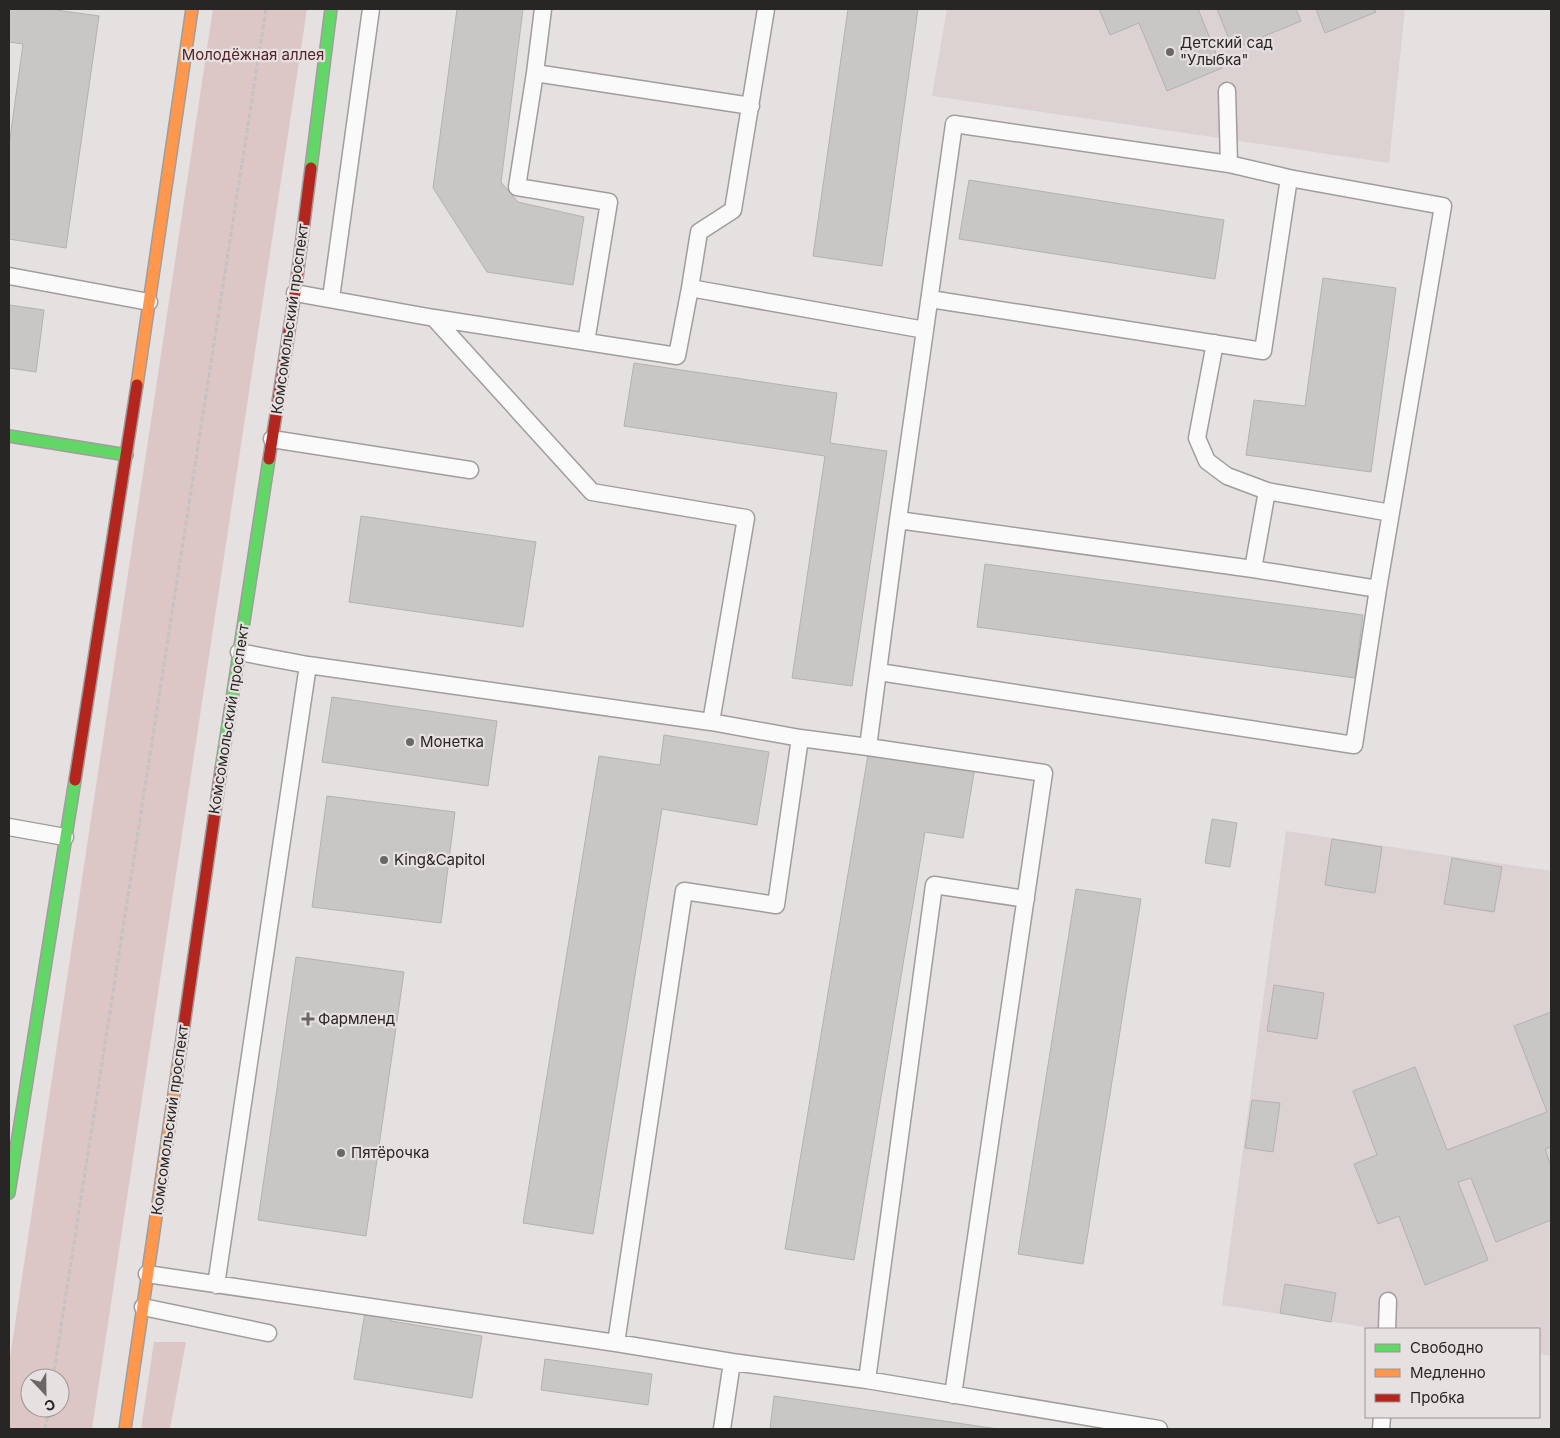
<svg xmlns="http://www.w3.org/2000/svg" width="1560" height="1438" font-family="Inter,sans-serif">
<rect width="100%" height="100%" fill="#e6e1e1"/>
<path fill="#dcd2d2" d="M947 9H1405L1389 163 932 96Z
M1286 831 1551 871V1356L1539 1354V1329H1378L1222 1305Z"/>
<path fill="#dcc6c6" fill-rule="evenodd" d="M213 9H307L92 1429H9V1364ZM30 1378H60V1408H30Z
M154 1342H186L170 1429H141Z"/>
<path fill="#c9c6c6" stroke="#b4b1b1" d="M9 9H49L99 16 66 248 9 239V146L23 44 9 42Z
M457 9H523L501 182 518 202 584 217 573 285 487 272 433 188Z
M848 9H918L882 266 813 256Z
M1099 9H1198L1222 68 1167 91 1139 23 1110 35Z
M1217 9H1296L1301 21 1233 49Z
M1316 9H1375L1376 12 1325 33Z
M969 180 1224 220 1215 279 959 239Z
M1323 278 1396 288 1371 472 1246 455 1254 400 1305 406Z
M9 305 44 310 36 372 9 368Z
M634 363 837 393 830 443 887 451 852 686 792 678 825 456 624 426Z
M361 516 536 542 523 627 349 602Z
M985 564 1363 615 1355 678 977 627Z
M332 697 497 721 488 786 322 762Z
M664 735 769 752 757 825 662 809 593 1234 523 1223 599 756 660 765Z
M869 749 975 767 963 838 925 832 854 1260 785 1249Z
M327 796 455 812 441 923 312 907Z
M1212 819 1237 823 1230 867 1205 863Z
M1332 839 1382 847 1375 893 1325 885Z
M1452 858 1502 867 1494 912 1444 904Z
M1076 889 1141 899 1083 1264 1018 1254Z
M296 957 404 972 366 1236 258 1220Z
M1274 985 1324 993 1317 1039 1267 1031Z
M1551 1012V1147L1545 1149 1551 1166V1220L1496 1242 1471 1178 1458 1182 1488 1260 1425 1285 1399 1216 1378 1224 1354 1164 1377 1155 1353 1091 1415 1067 1447 1150 1547 1112 1514 1026Z
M1252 1100 1280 1103 1273 1152 1245 1148Z
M1285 1284 1336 1293 1331 1322 1280 1313Z
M366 1306 393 1310 391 1321 482 1336 472 1398 354 1379Z
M545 1359 652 1374 648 1405 541 1390Z
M774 1396 998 1429H770Z"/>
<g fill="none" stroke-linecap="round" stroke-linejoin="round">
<g stroke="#a19d9d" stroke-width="19">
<path id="lane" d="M543 9 535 73 751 106
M766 9 733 210 699 232 690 288 925 330 898 520
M535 73 517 187 609 202 586 342
M1227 91 1229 164
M9 276 149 302
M295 293 434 318 592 492 746 518 711 722 800 738 868 747 898 520 1253 569 1378 589
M331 298 371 9
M930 299 1263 351 1289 178
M434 318 677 356 690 288
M1215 343 1197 438 1207 461 1227 476 1267 491 1253 569
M272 439 470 470
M1267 491 1391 513
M239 652 308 665 711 722
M879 672 1354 745 1378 589 1443 206 1289 178 1229 164 954 124 925 330
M868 747 1044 773 953 1395
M9 827 65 837
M147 1274 616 1343 732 1362 867 1380 1159 1429
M216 1285 308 665
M143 1307 268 1333
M1387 1329 1388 1301
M616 1343 684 891 776 905 800 738
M867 1380 934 885 1026 899
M722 1429 732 1362
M1381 1429 1382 1417"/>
</g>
<g stroke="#a19d9d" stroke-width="14">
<path id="fast" d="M311 168 331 9
M9 436 127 455
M221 770 269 459
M9 1193 75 780"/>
</g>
<g stroke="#a19d9d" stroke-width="14">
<path id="slow" d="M137 385 192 9
M125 1429 183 1032"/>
</g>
<g stroke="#a19d9d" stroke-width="14">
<path id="jam" d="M269 459 295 293 311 168
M75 780 137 385
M183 1032 221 770"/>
</g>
<path stroke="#c4c3c3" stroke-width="3" stroke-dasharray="5 2.5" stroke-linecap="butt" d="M53 1378 266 9
M45 1429 49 1408"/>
<use href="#lane" stroke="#fbfafa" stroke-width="16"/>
<use href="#fast" stroke="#63d668" stroke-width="11"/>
<use href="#slow" stroke="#ff974d" stroke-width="11"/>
<use href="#jam" stroke="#b3261e" stroke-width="11"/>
</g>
<g fill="#6a6767" stroke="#e7e0e0" stroke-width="2">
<circle cx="1170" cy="52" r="5"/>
<circle cx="410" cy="742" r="5"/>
<circle cx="384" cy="860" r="5"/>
<path d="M305.5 1011.5h5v5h5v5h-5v5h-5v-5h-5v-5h5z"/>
<circle cx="341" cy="1153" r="5"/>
</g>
<g text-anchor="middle" stroke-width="4.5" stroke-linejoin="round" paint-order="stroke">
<g font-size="15" fill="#282525" stroke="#e7e0e0" text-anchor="start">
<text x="1180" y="48">Детский сад<tspan x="1180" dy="17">"Улыбка"</tspan></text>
<text x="420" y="747">Монетка</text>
<text x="394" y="865">King&amp;Capitol</text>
<text x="318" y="1024">Фармленд</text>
<text x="351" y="1158">Пятёрочка</text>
</g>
<g font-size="15" fill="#532226" stroke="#e7e0e0">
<text x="253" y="60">Молодёжная аллея</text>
</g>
<g font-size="15" fill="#282525" stroke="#e7e0e0">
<text transform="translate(290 319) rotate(-82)" y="5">Комсомольский проспект</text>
<text transform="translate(229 719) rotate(-81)" y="5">Комсомольский проспект</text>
<text transform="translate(170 1120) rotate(-82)" y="5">Комсомольский проспект</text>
</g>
</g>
<rect width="1560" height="1438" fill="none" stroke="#282525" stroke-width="20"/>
<rect x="1365" y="1328" width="175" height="90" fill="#e7e0e0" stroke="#9b9595"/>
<rect x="1375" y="1344" width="25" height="8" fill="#63d668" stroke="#9b9595"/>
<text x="1410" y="1353" font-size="15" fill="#282525">Свободно</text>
<rect x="1375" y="1369" width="25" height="8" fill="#ff974d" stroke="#9b9595"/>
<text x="1410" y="1378" font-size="15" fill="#282525">Медленно</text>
<rect x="1375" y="1394" width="25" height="8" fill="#b3261e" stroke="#9b9595"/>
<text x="1410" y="1403" font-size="15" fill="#282525">Пробка</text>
<g transform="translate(45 1393) rotate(158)"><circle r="24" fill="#e7e0e0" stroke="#9b9595"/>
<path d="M0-4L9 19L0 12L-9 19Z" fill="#6a6767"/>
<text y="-8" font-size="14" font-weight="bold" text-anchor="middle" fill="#282525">С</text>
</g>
</svg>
